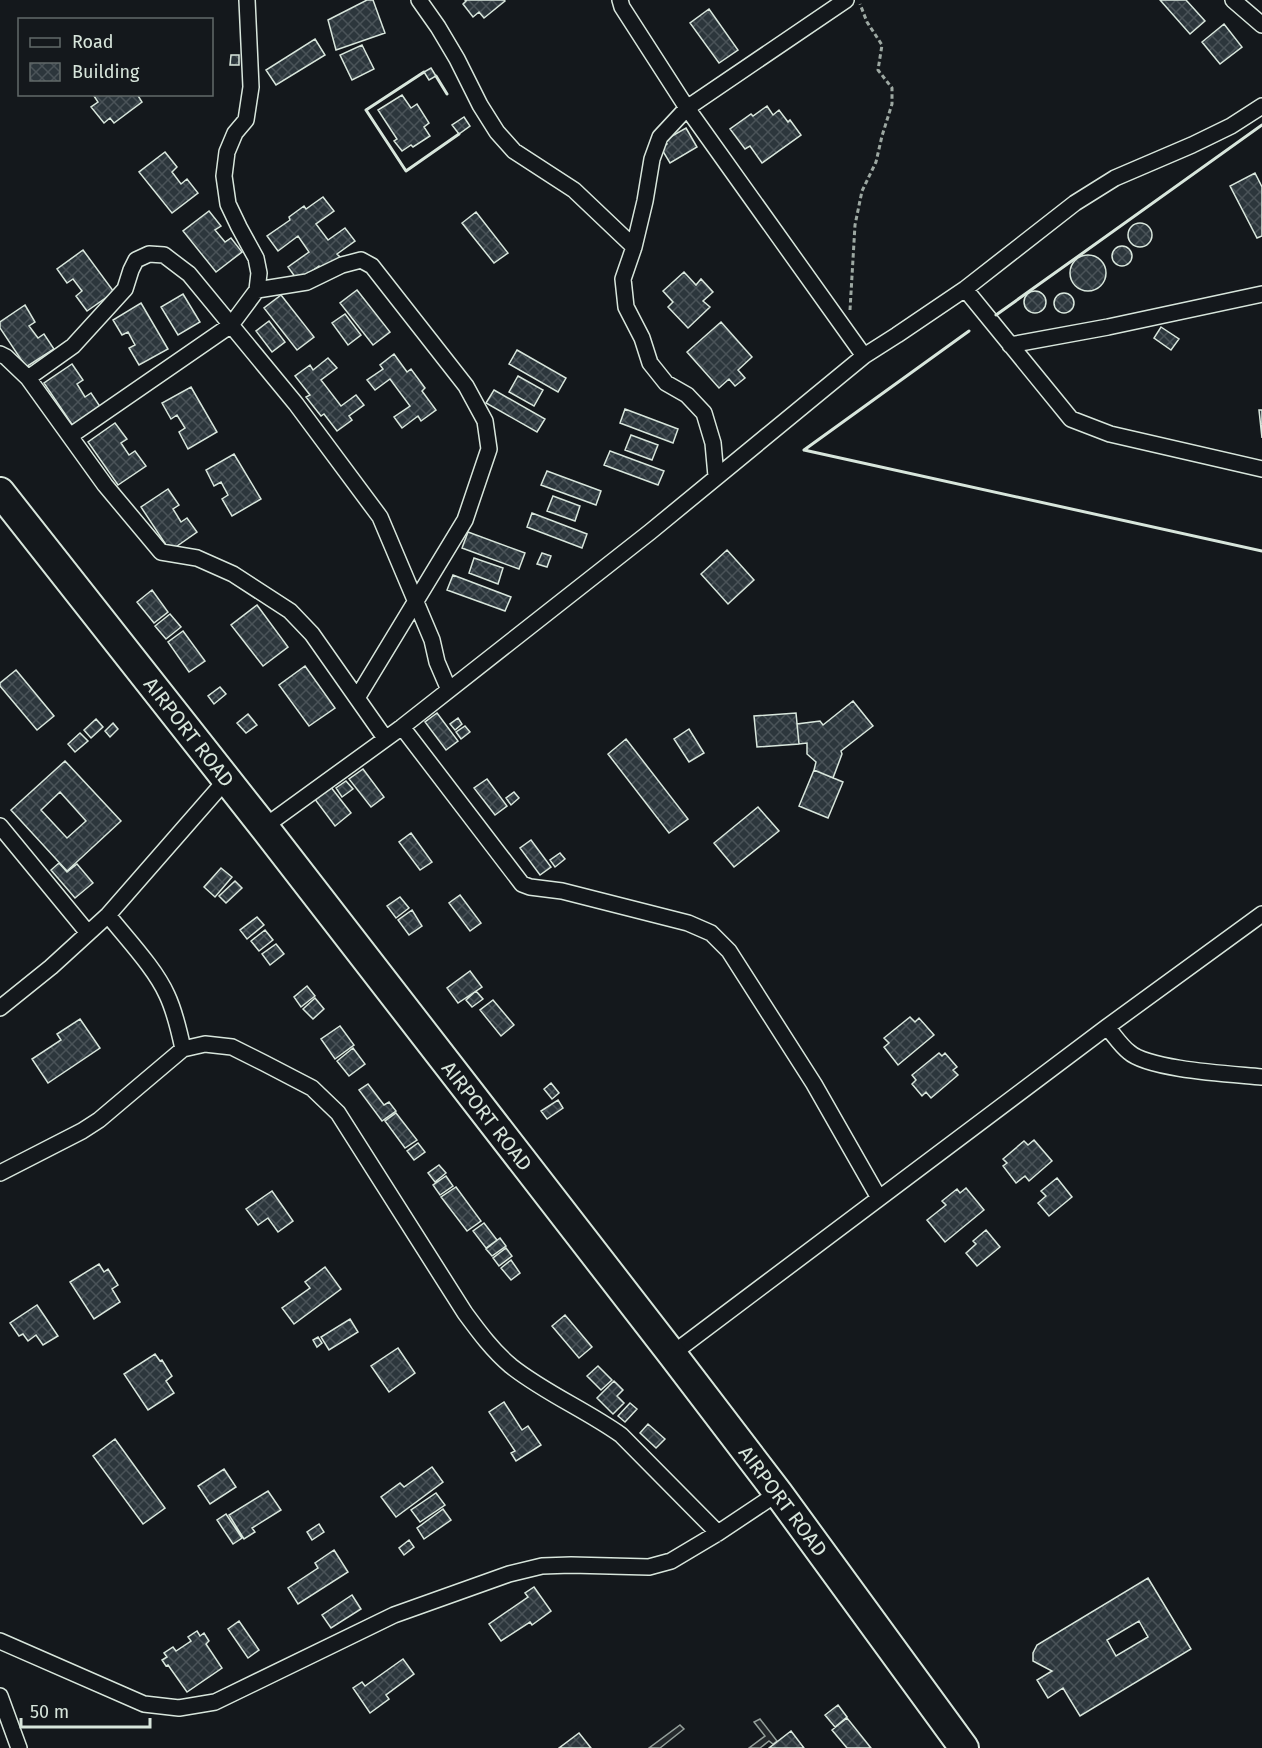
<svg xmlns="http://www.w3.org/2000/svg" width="1262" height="1748" font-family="'Fira Sans',sans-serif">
<defs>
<pattern id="building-cross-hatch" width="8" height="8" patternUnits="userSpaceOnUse" patternTransform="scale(1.5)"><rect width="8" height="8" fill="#2c363c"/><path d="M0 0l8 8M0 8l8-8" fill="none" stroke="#4a5358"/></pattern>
</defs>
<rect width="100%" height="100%" fill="#14181c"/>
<path fill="#24282b" stroke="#939e99" stroke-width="1.5" d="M760 1719 777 1741 773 1744 769 1741 760 1748H749L765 1736 754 1722Z
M680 1725 684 1729 660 1748H649Z"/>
<path fill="url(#building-cross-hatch)" stroke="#d8e6dc" stroke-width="1.5" fill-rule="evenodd" d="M367 0H373L385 33 336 50 328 20Z
M465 0H504L505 1 484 18 479 12 473 17 463 4 466 1Z
M1160 0H1186L1205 21 1190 34Z
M709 9 738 50 719 63 690 23Z
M1224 24 1242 47 1220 64 1202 42Z
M315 39 325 55 276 85 266 70Z
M362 45 374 69 352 80 340 55Z
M231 55H239V65H230Z
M431 68 436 76 429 80 424 72Z
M96 94H137L142 102 114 123 110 118 104 123 91 107 98 102 94 96Z
M402 95 411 108 417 104 429 123 424 127 430 136 413 147 411 145 402 151 394 141 397 139 378 110Z
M767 106 773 115 779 110 788 122 790 120 801 135 762 163 750 146 745 149 730 129 751 114 753 116Z
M464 117 470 126 459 134 452 125Z
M686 128 697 147 670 163 661 148 667 144 665 140Z
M165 152 177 167 172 172 181 184 187 179 198 193 172 213 139 172Z
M1255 173 1262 187V236L1257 238 1230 186Z
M323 197 334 211 316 224 328 240 345 228 355 241 337 254 340 257 322 270 319 266 298 281 288 267 309 252 298 236 278 251 267 236 290 220 289 217 304 206 306 209Z
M209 211 221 226 215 230 225 242 231 238 242 252 216 272 183 231Z
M476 212 508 253 494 263 462 223Z
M1128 235a12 12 0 1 1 24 0a12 12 0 1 1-24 0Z
M1112 256a10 10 0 1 1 20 0a10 10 0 1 1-20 0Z
M83 250 114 292 87 311 76 296 82 291 73 279 67 283 57 269Z
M1070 273a18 18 0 1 1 36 0a18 18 0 1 1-36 0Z
M684 272 696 285 701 279 713 292 703 301 710 307 688 328 668 307 673 302 663 291Z
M357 290 390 332 373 345 340 303Z
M1024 302a11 11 0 1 1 22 0a11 11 0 1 1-22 0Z
M1054 303a10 10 0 1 1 20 0a10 10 0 1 1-20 0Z
M183 294 200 322 178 335 161 307Z
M281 295 314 337 297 350 264 308Z
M141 303 168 349 139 365 129 348 135 345 128 332 122 335 113 320Z
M25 305 35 322 29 326 38 338 44 334 54 349 26 367 0 328V322Z
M345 314 361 335 348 345 332 323Z
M269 321 285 342 272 352 256 331Z
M721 322 752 357 738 370 745 378 735 386 729 379 719 388 687 352Z
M1161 327 1179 339 1171 350 1154 338Z
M517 350 566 378 558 392 509 364Z
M394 354 407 372 411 369 425 388 422 391 436 410 421 421 418 416 402 428 394 417 410 406 390 379 375 390 367 380 383 369 380 365Z
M328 358 337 368 321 380 341 406 356 395 364 405 349 416 352 420 337 431 324 414 321 416 306 397 310 395 295 376 310 365 313 370Z
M72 364 83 380 77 384 85 397 91 393 101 408 73 426 44 383Z
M518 376 543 390 534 406 509 392Z
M191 387 217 432 188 449 179 432 185 428 177 415 171 419 162 403Z
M494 390 545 419 537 432 486 403Z
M625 409 678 429 673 443 620 423Z
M1259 410H1262V438Z
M115 423 127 439 121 443 129 455 135 451 146 466 118 485 88 442Z
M631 435 658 445 652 460 625 450Z
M610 451 664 471 658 485 604 465Z
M234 454 261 499 232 516 222 499 228 495 221 482 214 486 206 470Z
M547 471 601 491 596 505 541 485Z
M168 489 179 505 173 509 181 522 187 518 197 532 170 551 141 507Z
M553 496 580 506 575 521 547 511Z
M532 513 587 534 582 548 527 527Z
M468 532 525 553 519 569 462 548Z
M727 550 754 580 728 604 701 574Z
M542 553 551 556 547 567 537 564Z
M474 558 503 568 498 584 469 573Z
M453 575 511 597 505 611 447 590Z
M152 590 168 612 154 623 137 602Z
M257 605 288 647 263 666 231 625Z
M170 614 181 627 166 639 155 626Z
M183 631 205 661 189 672 168 642Z
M305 666 335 708 309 726 279 685Z
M16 670 54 716 37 730 0 686V683Z
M220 687 226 694 214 704 208 696Z
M853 701 873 726 841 751 842 754 833 778 814 770 816 762 807 754V743L799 744 797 724 820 721 823 725Z
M437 713 458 741 446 750 425 722Z
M796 713 799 744 757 747 754 716Z
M248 714 257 725 246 733 237 723Z
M458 718 462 724 455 730 450 724Z
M96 719 103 727 91 738 84 730Z
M113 723 118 729 110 737 105 731Z
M465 726 470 732 461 739 456 732Z
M689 729 704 753 689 762 674 739Z
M80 733 88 741 75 752 68 744Z
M626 739 688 819 669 833 608 754Z
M65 761 121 821 67 871 11 810ZM60 792 86 821 67 838 41 810Z
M363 769 384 797 371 807 349 779Z
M814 770 843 782 828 818 799 806Z
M487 779 507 806 495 815 474 788Z
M346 781 353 789 342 797 336 788Z
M330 786 351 813 335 826 314 798Z
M514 792 519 798 511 805 506 798Z
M758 807 779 831 734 867 714 843Z
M411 833 432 862 420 870 399 842Z
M531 840 551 867 540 875 520 848Z
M560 853 565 859 555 867 550 860Z
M59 863 67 872 77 864 93 883 75 898 51 870Z
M221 868 232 877 215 897 204 887Z
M235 881 242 888 226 903 219 896Z
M460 895 481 923 470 931 449 903Z
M400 897 409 908 396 918 387 906Z
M412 910 422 926 409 935 398 920Z
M257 917 264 925 247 939 240 930Z
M265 930 273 940 259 951 251 941Z
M276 944 284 954 270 965 262 954Z
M470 971 482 987 458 1003 447 988Z
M307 986 315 996 301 1007 294 997Z
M476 991 483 999 472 1007 466 1000Z
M315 998 324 1009 313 1019 303 1009Z
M493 1000 514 1025 501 1036 480 1010Z
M910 1017 915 1022 919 1018 934 1035 898 1065 884 1047 889 1043 884 1038Z
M80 1019 100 1048 48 1083 32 1059 61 1040 57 1034Z
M340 1026 354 1045 335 1059 321 1039Z
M353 1048 365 1064 349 1076 337 1061Z
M939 1053 942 1056 945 1053 957 1067 953 1070 958 1075 931 1098 926 1092 922 1096 912 1084 916 1080 912 1075Z
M551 1083 559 1093 552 1099 544 1089Z
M368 1084 384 1105 389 1102 396 1111 382 1121 359 1090Z
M558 1100 563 1108 547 1119 541 1111Z
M396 1113 417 1140 405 1148 385 1121Z
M1034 1140 1052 1161 1029 1181 1025 1176 1016 1183 1003 1166 1007 1163 1003 1159 1024 1141 1028 1145Z
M418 1143 425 1152 414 1160 407 1151Z
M439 1165 446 1173 435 1182 428 1173Z
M446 1176 453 1186 440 1195 433 1185Z
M1057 1178 1072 1197 1049 1216 1038 1203 1046 1196 1041 1191Z
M456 1187 481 1221 467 1231 441 1197Z
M966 1188 984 1210 945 1242 927 1220 946 1205 942 1201 957 1189 960 1193Z
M272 1191 293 1221 278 1232 268 1218 258 1225 246 1209Z
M484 1223 497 1240 486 1248 473 1231Z
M986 1230 1000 1247 977 1266 966 1253 976 1244 973 1241Z
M500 1238 506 1246 492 1256 486 1249Z
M506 1248 512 1256 499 1266 493 1258Z
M511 1260 520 1273 511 1280 501 1268Z
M99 1264 104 1272 108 1269 118 1285 112 1289 120 1302 94 1319 70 1282Z
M325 1267 341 1289 294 1324 282 1308 310 1288 305 1282Z
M37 1305 58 1336 43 1345 36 1335 28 1341 23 1334 19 1336 10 1323Z
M565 1315 592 1347 579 1358 552 1326Z
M350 1319 358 1332 329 1350 321 1337Z
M318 1337 322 1343 317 1347 313 1340Z
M398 1348 415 1373 389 1392 371 1366Z
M155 1354 160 1361 162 1360 172 1376 166 1381 174 1393 148 1410 124 1374Z
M598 1366 612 1380 601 1390 587 1376Z
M614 1381 623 1390 617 1396 624 1403 613 1414 597 1398Z
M504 1402 522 1430 528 1426 541 1445 516 1461 511 1453 515 1451 489 1412Z
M630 1403 637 1409 625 1422 618 1416Z
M648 1424 665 1439 656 1448 640 1433Z
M115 1439 165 1508 143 1524 93 1456Z
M432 1467 443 1482 396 1517 381 1497 400 1483 404 1487Z
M224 1469 236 1487 210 1504 198 1486Z
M268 1491 281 1510 252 1528 255 1532 244 1539 229 1515Z
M436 1493 445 1505 420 1522 411 1510Z
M443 1509 451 1520 424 1539 417 1528Z
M226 1514 242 1538 233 1544 217 1520Z
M319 1524 324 1532 312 1540 307 1532Z
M409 1540 414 1547 404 1555 399 1548Z
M334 1550 348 1572 298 1604 288 1588 318 1568 315 1563Z
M1148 1578 1191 1649 1080 1716 1063 1688 1048 1698 1037 1680 1052 1671 1033 1661V1653L1037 1645ZM1139 1621 1148 1637 1116 1656 1107 1640Z
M534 1587 551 1611 532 1625 530 1622 501 1641 489 1624 528 1597 525 1593Z
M352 1595 361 1609 331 1628 322 1615Z
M239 1621 259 1650 248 1658 228 1629Z
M197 1631 200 1636 204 1633 209 1641 206 1644 222 1668 187 1692 168 1665 166 1666 162 1660 167 1657 164 1653 173 1647 176 1651 191 1641 188 1637Z
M403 1659 414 1674 386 1695 389 1699 370 1713 353 1688 362 1682 365 1686Z
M838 1705 847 1717 835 1727 825 1715Z
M847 1718 871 1748H847L832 1730Z
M791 1731 804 1748H769Z
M579 1733 591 1748H559Z"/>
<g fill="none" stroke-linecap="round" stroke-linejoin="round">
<g stroke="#d8e6dc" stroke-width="18">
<path id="street" d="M419 0 438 27 457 59 480 105 497 132 514 151 574 190 634 247
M620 0 622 7 687 108 864 356
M1233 0 1262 25
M965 289 1071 419 1110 434 1262 469
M257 290 307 282 342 265 361 260 372 266 466 386 485 421 489 449 465 520 357 698
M1010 345 1108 327 1262 294
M0 354 6 357 28 378 105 485 161 552 197 558 233 574 290 611 312 634 385 738
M28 378 73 346 125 289 131 270 136 260 149 254 164 255 189 274 296 404 380 517 432 640 437 662 449 690
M70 436 231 325 257 290 259 273 256 258 239 227 228 204 224 176 227 152 235 133 246 120 251 87 247 0
M716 476 713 443 704 413 687 395 666 383 650 363 642 338 626 307 623 279 634 247 645 201 652 159 660 137 687 108 846 0
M402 727 522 884 530 887 562 891 688 923 711 933 729 951 814 1084 879 1198
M0 826 88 933
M264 827 402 727 650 532 864 356 897 335 965 289 1075 203 1115 178 1192 145 1231 126 1262 106
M108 915C126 938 155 968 167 995 175 1012 179 1030 183 1049
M0 1008 51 967 108 915 226 780
M1107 1027C1114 1035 1121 1046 1129 1052 1149 1070 1233 1074 1262 1077
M0 1173 82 1131 99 1120 183 1049 205 1044 232 1047 264 1063 312 1088 338 1113 465 1313C479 1332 493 1351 511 1366 545 1393 586 1410 621 1435L718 1533
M672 1354 1107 1027 1262 914
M0 1641 144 1704 179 1708 215 1702 394 1615 509 1574 542 1566 571 1565 649 1567 671 1561 718 1533 778 1493
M0 1696 19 1748"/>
</g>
<g stroke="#d8e6dc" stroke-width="32">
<path id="highway" d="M0 492 264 827 672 1354 778 1493 964 1748"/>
</g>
<path stroke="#9da8a2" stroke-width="3" stroke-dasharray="4.5 3" stroke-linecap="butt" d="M850 310 855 225 862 191 876 162 882 136 892 104V88L878 70 882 45 867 22 860 4"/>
<use href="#street" stroke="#14181c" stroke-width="15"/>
<use href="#highway" stroke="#14181c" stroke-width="28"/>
<path stroke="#d8e6dc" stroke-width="3" d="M424 72 366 110 406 171 459 134
M436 76 447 94
M996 315 1262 125
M969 331 804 450 1262 551"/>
</g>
<g text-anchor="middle" stroke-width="4.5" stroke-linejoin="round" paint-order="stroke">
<g font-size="20" fill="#d8e6dc" stroke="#14181c">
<text transform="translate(189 732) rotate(52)" y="7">AIRPORT ROAD</text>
<text transform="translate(487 1116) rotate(52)" y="7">AIRPORT ROAD</text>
<text transform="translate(783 1501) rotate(53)" y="7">AIRPORT ROAD</text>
</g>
</g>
<rect x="18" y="18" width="195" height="78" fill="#14181c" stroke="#626a69" stroke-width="1.5"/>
<rect x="30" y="38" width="30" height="9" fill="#14181c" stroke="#626a69" stroke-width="1.5"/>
<text x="72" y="48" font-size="18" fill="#d8e6dc">Road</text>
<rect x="30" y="63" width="30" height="18" fill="url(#building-cross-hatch)" stroke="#626a69" stroke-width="1.5"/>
<text x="72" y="78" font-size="18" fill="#d8e6dc">Building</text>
<path d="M21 1718v9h129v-9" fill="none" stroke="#d8e6dc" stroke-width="3"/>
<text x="30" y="1718" font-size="18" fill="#d8e6dc" stroke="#14181c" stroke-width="4.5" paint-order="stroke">50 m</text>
</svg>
